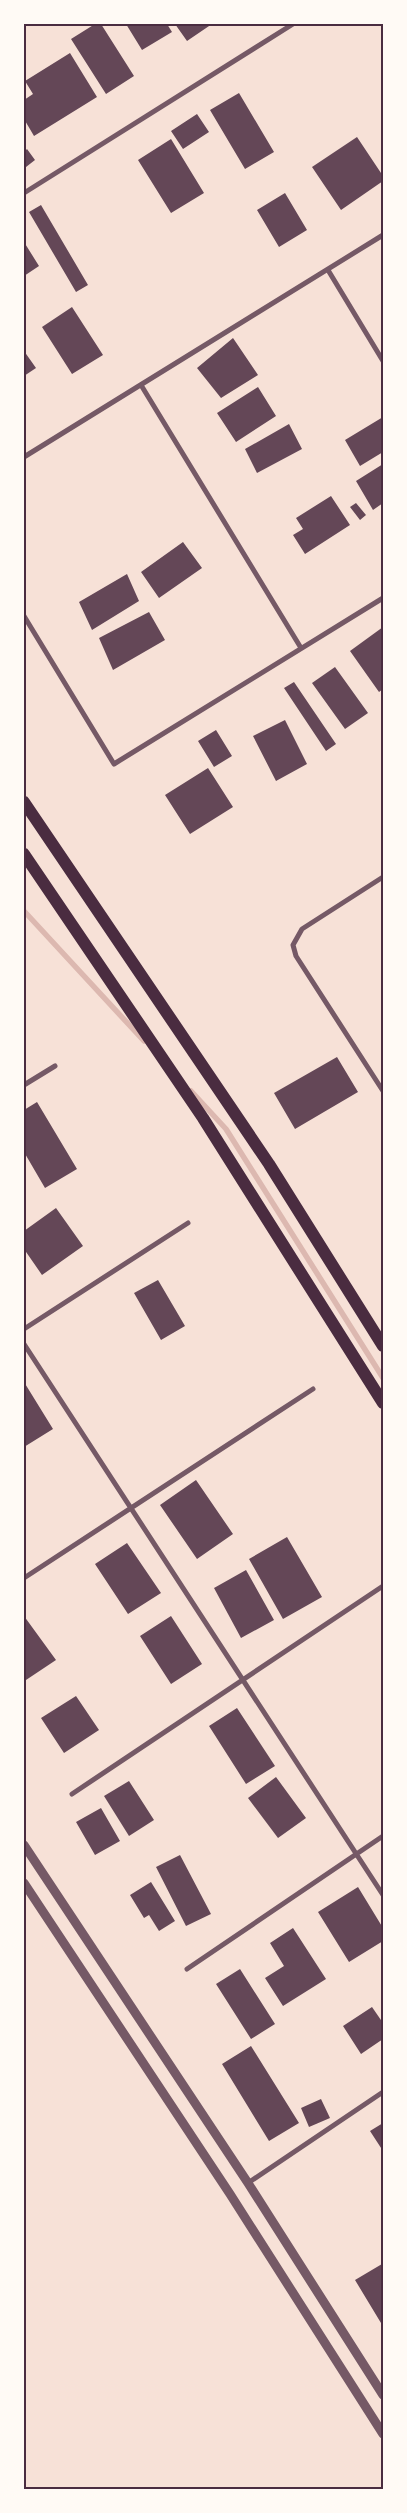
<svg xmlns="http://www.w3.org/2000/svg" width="407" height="2513" font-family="Manrope,sans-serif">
<rect width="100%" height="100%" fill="#f7e1d7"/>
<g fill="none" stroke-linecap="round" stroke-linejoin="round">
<path stroke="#dcb8b0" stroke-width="5.5" d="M24 911 144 1041
M191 1091 226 1129 383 1378"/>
</g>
<path fill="#644757" d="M95 24H101L134 76 106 94 71 39Z
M126 24H167L172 32 142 50Z
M175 24H212L187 41Z
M70 53 97 97 34 136 24 119V100L33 94 25 81Z
M239 93 274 152 245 169 210 110Z
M197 114 209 132 183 149 171 131Z
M357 137 383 176V181L341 210 312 167Z
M171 139 204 193 171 213 138 160Z
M27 149 35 160 26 167 24 152Z
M285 193 307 230 279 247 257 210Z
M41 205 88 285 76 292 29 212Z
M24 242 39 266 24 276Z
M72 307 103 355 72 374 42 327Z
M233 338 258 375 221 398 197 368Z
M24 351 36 368 24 376Z
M258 387 276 416 236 442 217 413Z
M383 417V452L360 466 345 440Z
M289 424 302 449 257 473 245 449Z
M383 464V503L373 510 356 481Z
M331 496 350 525 305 554 293 535 303 529 296 518Z
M356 503 366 515 360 520 350 507Z
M183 542 202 568 159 598 141 572Z
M127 574 139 601 92 630 79 602Z
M149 612 165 640 113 670 99 638Z
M383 627V689L379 692 350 651Z
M335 667 368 713 345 729 312 683Z
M294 682 336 744 326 751 284 688Z
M285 720 307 764 276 781 253 736Z
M216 730 232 756 214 767 198 741Z
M208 768 233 807 190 834 165 795Z
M337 1057 358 1092 295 1129 274 1093Z
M37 1102 77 1169 45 1188 24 1152V1110Z
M56 1208 83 1246 42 1275 24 1249V1231Z
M158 1280 185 1326 161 1340 134 1293Z
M24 1382 53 1429 24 1447Z
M196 1480 233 1534 197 1559 160 1505Z
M287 1537 322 1597 283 1619 249 1559Z
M127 1543 161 1593 128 1614 95 1564Z
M246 1570 274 1620 241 1638 214 1588Z
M24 1616 56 1660 26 1680 24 1677Z
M171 1616 202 1664 171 1684 140 1636Z
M76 1696 99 1730 64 1753 41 1718Z
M237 1708 275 1766 246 1784 209 1726Z
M276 1777 306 1818 278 1838 248 1798Z
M129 1781 154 1820 129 1836 104 1796Z
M101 1808 120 1841 95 1855 76 1822Z
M180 1855 211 1914 186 1926 156 1867Z
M151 1882 175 1921 159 1931 149 1915 144 1918 130 1895Z
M358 1887 383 1928V1941L349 1962 318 1912Z
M293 1928 326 1979 283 2006 265 1978 284 1966 270 1943Z
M240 1969 275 2024 251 2039 216 1984Z
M372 2007 383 2023V2039L361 2054 343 2026Z
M251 2046 299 2123 269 2141 222 2064Z
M321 2099 330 2118 309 2127 301 2108Z
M383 2123V2151L370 2131Z
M382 2264 383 2322 381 2323 355 2280Z"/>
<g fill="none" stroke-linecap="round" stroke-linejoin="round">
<path stroke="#755966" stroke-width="5" d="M24 193 293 24
M328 270 383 361
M141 385 301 648
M24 457 383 235
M24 616 114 764 383 598
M383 877 302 929 293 945 296 956 383 1091
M24 1085 55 1066
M24 1329 188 1223
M24 1344 383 1895
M24 1578 313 1389
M72 1794 383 1586
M187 1969 383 1836
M248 2183 383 2092"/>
<path stroke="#755966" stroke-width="9" d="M24 1845 248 2183 383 2395
M24 1883 230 2194 383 2434"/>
<path stroke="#4a2c40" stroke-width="12" d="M24 802 269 1164 383 1346
M24 854 203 1118 383 1403"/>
</g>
<rect width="407" height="2513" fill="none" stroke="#fffaf5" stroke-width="50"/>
<rect x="25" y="25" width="357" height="2463" fill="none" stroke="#4a2c40" stroke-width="2"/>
</svg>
